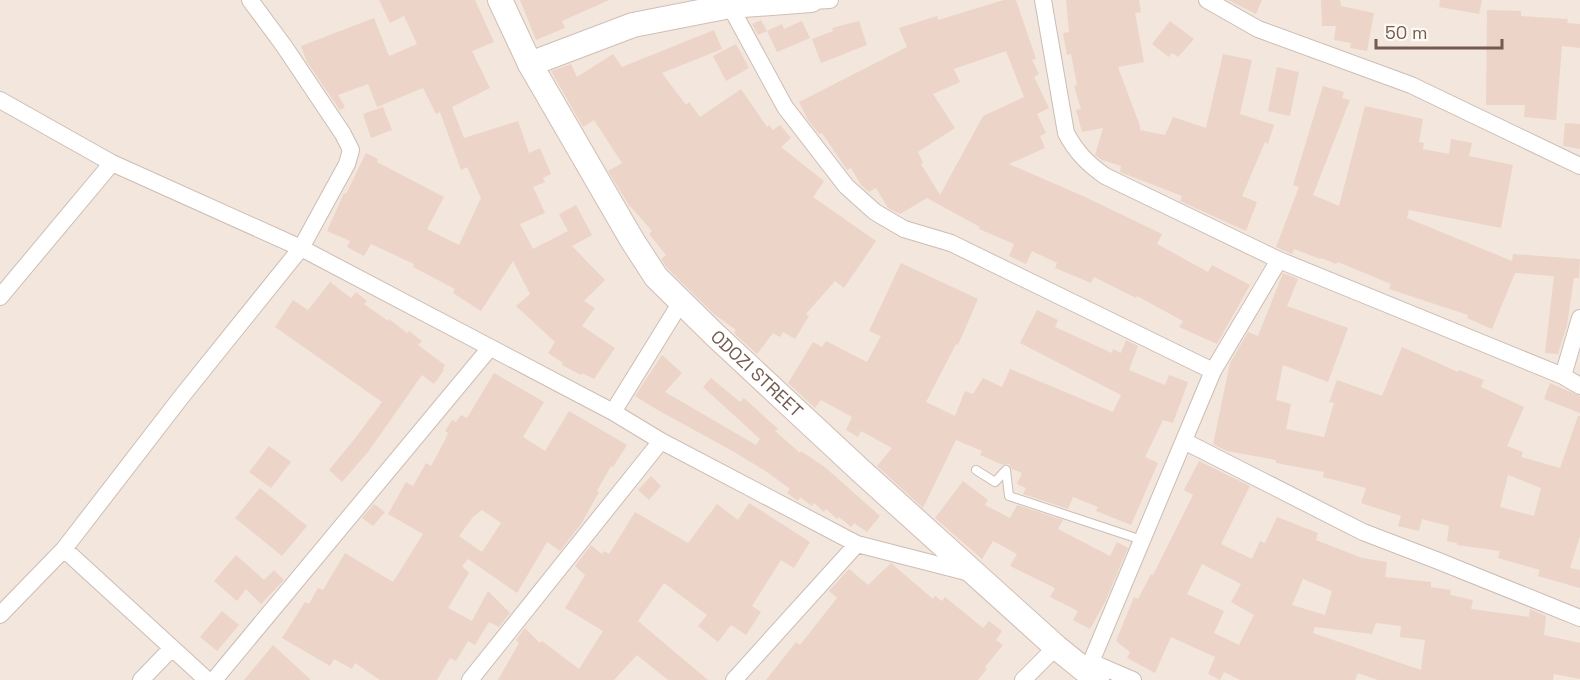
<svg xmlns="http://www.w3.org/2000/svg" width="1580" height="680" font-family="'Space Grotesk',sans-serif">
<rect width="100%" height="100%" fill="#fbf4ed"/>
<path fill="#f2e6dd" d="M0 0H1580V680H0Z"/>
<path fill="#edd4c8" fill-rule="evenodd" d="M379 0H475L494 42 472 51 490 88 452 107 464 138 518 121 529 153 540 148 551 174 543 178 545 182 533 187 545 213 520 224 533 249 568 231 559 214 576 205 592 235 572 246 605 280 584 301 595 308 582 326 615 348 594 379 582 373 581 375 562 365 563 363 548 353 555 342 516 306 530 294 513 261 481 311 453 293 455 289 413 267 414 264 371 244 364 256 347 247 350 241 327 231 344 193 346 194 366 153 378 159 377 162 444 197 427 229 459 245 481 198 467 167 461 170 440 112 436 114 423 88 377 107 368 84 338 95 345 107 340 110 307 62 301 46 374 18 389 56 417 44 404 16 390 23Z
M520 0H609L562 21 565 28 536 40Z
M1004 0H1016L1036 59 1032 60 1039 74 1034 77 1049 108 1037 114 1046 133 1040 136 1045 148 1009 164 1085 197 1162 234 1157 244 1208 272 1212 265 1250 285 1217 344 1179 327 1183 321 1137 296 1136 298 1094 277 1091 283 1055 268 1057 263 1032 251 1026 264 1009 256 1014 244 979 229 980 227 927 198 900 214 888 208 876 188 869 192 861 185 851 168 847 170 822 133 819 134 808 120 799 102 907 47 899 28 937 16 938 20ZM1006 51 1024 97 983 116 940 195 921 164 923 163 918 152 955 128 933 94 960 82 954 69Z
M1066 0H1139L1141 12 1135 13 1144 62 1118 67 1140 126V130L1165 135 1173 117 1206 128 1223 54 1252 60 1240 114 1274 125 1268 144 1265 142 1242 196 1257 202 1246 231 1180 201 1182 196 1120 172 1121 166 1102 160 1095 155 1103 128 1082 132 1076 110 1081 109 1074 86 1077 85 1071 54 1067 55 1063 33 1069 32Z
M1228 0H1262L1256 14Z
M1321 0H1340L1341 6 1374 13 1367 51 1350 48 1351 43 1334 40 1336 26H1322Z
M1440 0H1482L1479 14 1439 7Z
M1487 10 1521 11V16L1568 19 1567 23 1580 24V48L1562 46 1556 120 1524 117 1525 105H1486Z
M761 20 767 31 758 35 752 24Z
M802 21 810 38 777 52 767 31 782 24 784 29Z
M859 21 867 45 821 63 812 39 833 31 832 28Z
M1170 21 1194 39 1178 57 1172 53 1169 57 1152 44Z
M714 30 722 49 662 73 686 105 689 102 700 117 741 89 767 127 769 125 773 130 780 125 791 138 781 147 824 181 813 197 876 241 844 288 835 281 806 314 809 316 795 339 783 332 780 337 773 333 757 354 734 333 736 330 714 314 667 268 661 259 666 255 649 234 652 231 631 207H630L608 171 622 163 594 120 583 127 551 71 571 64 577 77 613 54 622 67Z
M736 44 749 68 726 81 713 56Z
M1277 67 1299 72 1290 116 1268 111Z
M1323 86 1344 92 1342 98 1350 100 1313 195 1339 206 1365 106 1423 119 1419 142 1424 143 1423 149 1449 154 1451 139 1472 143 1469 156 1513 165 1501 228 1409 210 1407 218 1512 261 1513 254 1580 259 1579 278H1574L1567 325 1558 354 1545 353 1554 276 1515 273 1492 329 1467 318 1468 315 1389 289 1391 284 1338 262 1336 264 1321 258 1320 259 1294 249 1292 254 1276 247 1299 187 1293 185Z
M383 107 392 130 371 138 363 114Z
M1565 123 1580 124V149L1563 146Z
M901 263 978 299 958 345 956 344 926 402 955 416 965 391 973 394 983 378 1002 387 1010 369 1113 412 1121 395 1020 343 1037 310 1058 320 1055 327 1112 353 1113 349 1121 353 1126 340 1138 346 1129 370 1165 385 1169 375 1188 382 1173 423 1163 420 1145 457 1158 463 1131 525 1096 511 1098 507 1073 497 1068 509 1023 494 1026 488 1017 484 1022 473 1012 469 1009 464 1003 465 980 455 982 451 956 440 923 508 877 466 892 448 861 431 858 437 846 430 852 417 821 400 815 408 788 383 813 342 822 347 826 341 867 362 881 336 869 331Z
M1283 273 1298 279 1287 306 1348 328 1328 382 1283 365 1276 400 1291 404 1286 429 1324 437 1334 403 1329 402 1337 380 1382 396 1402 347 1458 372 1459 370 1484 380 1481 387 1524 407 1507 446 1523 452 1521 457 1560 468 1578 416H1580V536L1570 568 1580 570V588L1538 576 1540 570 1498 558 1500 551 1457 545V543L1447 541 1449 526 1422 519 1419 531 1398 526 1401 516 1361 503 1366 488 1323 477 1324 472 1276 463V460L1227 451 1213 444 1230 363 1248 332 1258 336ZM1508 475 1541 488 1534 516 1500 507Z
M330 282 351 298 356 292 367 301 364 304 388 321 389 319 407 333 409 331 422 341 418 345 445 365 443 369 444 370 434 384 422 375 368 452 342 482 329 470 357 436 382 402 275 327 293 300 308 310Z
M662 355 682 373 665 392 756 445 760 439 703 387 711 378 740 402 744 398 778 429 775 431 800 453 801 451 826 468 880 516 867 532 854 523 851 527 839 517 837 519 826 509 824 512 814 503 812 506 800 497 798 501 787 493 790 489 767 472 736 453 656 409 635 396Z
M494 373 544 402 523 437 545 451 569 411 627 445 613 467 611 466 597 491 599 492 581 524 560 551 547 542 517 593 468 559 462 566 469 573 448 608 472 621 488 591 510 613 499 627 489 622 475 645 468 641 456 661 450 658 437 680H380L355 663 352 669 334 659 330 666 282 638 305 602 309 604 318 588 323 590 345 553 393 582 423 534 388 514 406 482 413 486 426 463 431 466 445 440 448 433 445 431 452 420 456 422 461 415 467 418ZM482 510 501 523 482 552 459 536 473 517Z
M1550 383 1580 396V413L1544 399Z
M269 446 291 462 271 488 249 472Z
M1199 461 1250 486 1221 544 1252 559 1260 541 1265 543 1277 517 1318 533 1316 540 1362 558 1387 562 1385 577 1431 582V587L1451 590 1450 595 1473 600 1471 609 1529 617 1530 609 1546 616 1544 635 1580 643V679L1554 674 1553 680H1378L1358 673 1355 680H1240L1224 672 1220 680 1208 674 1215 657 1171 637 1155 673 1127 658 1130 652 1116 641 1134 597 1138 599 1151 574 1153 575 1193 495 1184 490ZM1202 564 1241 584 1231 602 1254 615 1239 645 1214 633 1224 611 1187 594ZM1303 579 1332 591 1325 615 1292 605ZM1376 623 1401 626 1400 637 1425 640 1421 670 1313 633 1315 627 1372 634Z
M651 476 661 486 649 500 638 490Z
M963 481 988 500 985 505 1010 518 1017 505 1063 520 1058 529 1110 556 1117 542 1128 548 1105 602 1090 629 1073 620 1078 611 1050 597 1055 588 1010 566 1017 554 993 541 982 559 935 518Z
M260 488 307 526 282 556 235 518Z
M749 503 810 542 794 568 781 560 752 606 761 612 746 635 731 625 718 642 698 626 707 615 664 583 638 621 708 680H668L637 655 614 680H498L519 643 516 640 525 628 540 643 542 641 579 669 603 631 565 608 585 575 575 566 591 545 602 554 604 551 609 554 635 512 688 543 717 504 738 520Z
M374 504 385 512 373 526 362 518Z
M236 555 264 580 274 570 284 580 261 604 246 589 237 601 214 581Z
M891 563 933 599 935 596 942 601 945 597 983 628 989 621 1002 631 996 640 1003 645 985 667 987 669 978 680H766L796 642 800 645 837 598 829 591 849 569 868 585Z
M222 611 239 625 217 651 200 637Z
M273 645 311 680H244Z"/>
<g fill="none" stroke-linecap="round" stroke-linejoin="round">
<g stroke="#ccbdb4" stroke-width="10">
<path id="lane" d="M976 470 995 482 1006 470 1009 496 1142 540"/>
</g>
<g stroke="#ccbdb4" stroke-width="18">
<path id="street" d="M1043 0 1066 133C1076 152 1088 164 1105 176L1279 260 1563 376 1580 386
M1207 0 1258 29 1411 85 1580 166
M811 1 830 0
M730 6 785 107 846 186 875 212 904 229 951 243 1213 371
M0 100 112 163 301 248 613 412 661 441 857 544 970 573
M0 297 112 163
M1563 376 1580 318
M613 412 681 302
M1184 441 1363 532 1436 560 1580 618
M64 549 207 680
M0 615 64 549 182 396 301 248 347 164 351 150 343 134 284 46 250 0
M1091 662 1133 680
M141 680 172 648
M214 680 489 349
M470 680 661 441
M734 680 857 544
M1023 680 1056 647
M1097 680 1091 662 1213 371 1279 260"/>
</g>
<g stroke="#d1beb4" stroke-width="26">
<g id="secondary">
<path id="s1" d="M500 0 530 64 632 240 656 277 715 335 861 471 1056 647 1097 680"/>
<path d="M530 64 633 25 730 6 811 0"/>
</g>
</g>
<use href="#lane" stroke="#fff" stroke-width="8"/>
<use href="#street" stroke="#fff" stroke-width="16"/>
<use href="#secondary" stroke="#fff" stroke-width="24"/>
</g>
<g text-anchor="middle" stroke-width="4.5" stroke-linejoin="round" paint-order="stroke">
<g font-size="18" fill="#745b52" stroke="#fdf9f4">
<text dy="6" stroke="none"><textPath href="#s1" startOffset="458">ODOZI STREET</textPath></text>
</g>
</g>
<path d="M1376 39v9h126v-9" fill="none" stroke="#745b52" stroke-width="3"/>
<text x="1385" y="39" font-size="18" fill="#745b52" stroke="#fdf9f4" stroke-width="4.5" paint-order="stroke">50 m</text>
</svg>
